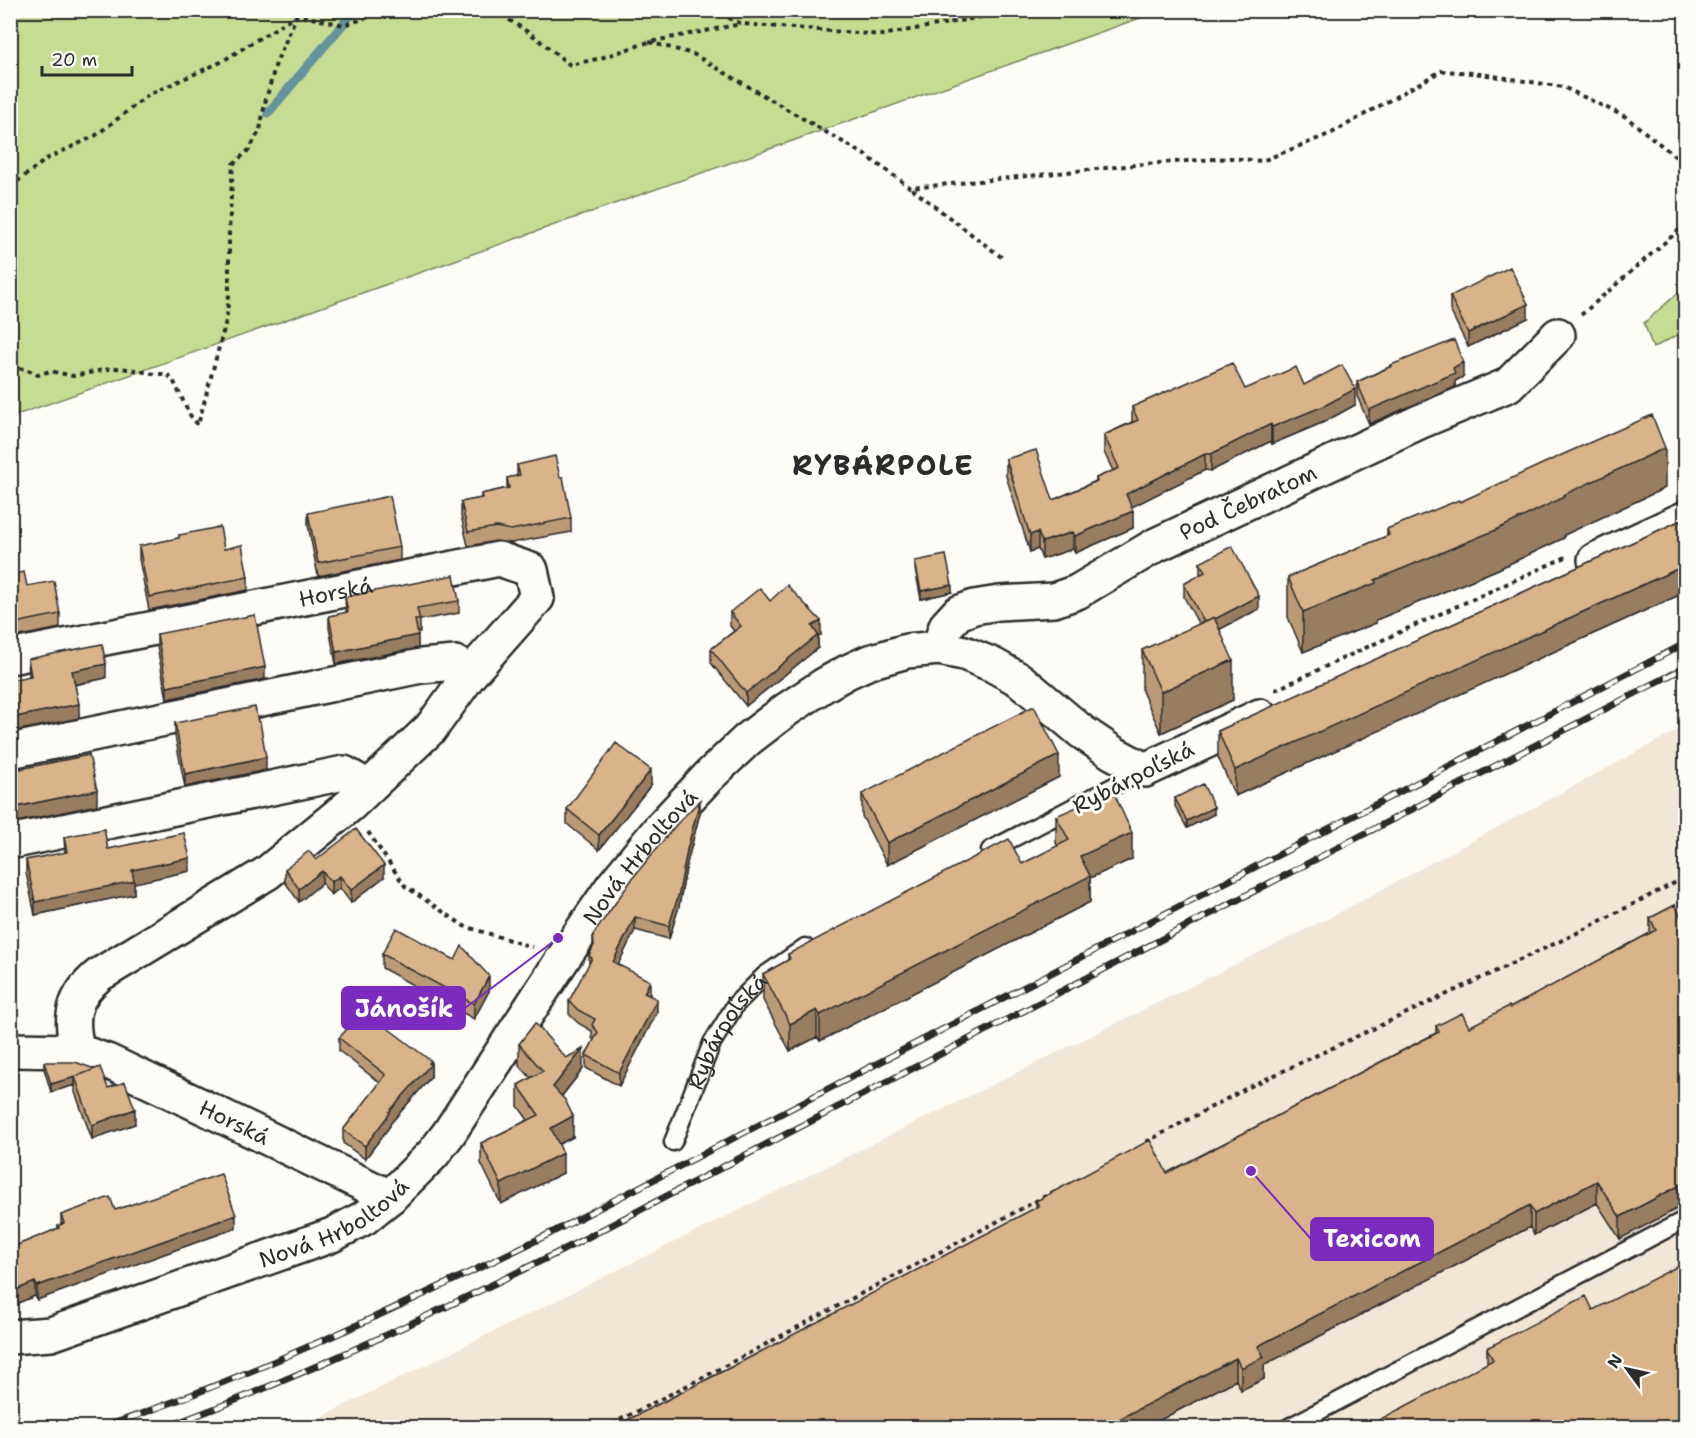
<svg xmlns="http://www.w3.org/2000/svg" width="1696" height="1438" font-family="'Shantell Sans',sans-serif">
<rect width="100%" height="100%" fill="#fdfcf7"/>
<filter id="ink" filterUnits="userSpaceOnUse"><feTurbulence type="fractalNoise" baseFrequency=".0167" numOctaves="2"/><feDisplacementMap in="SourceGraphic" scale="12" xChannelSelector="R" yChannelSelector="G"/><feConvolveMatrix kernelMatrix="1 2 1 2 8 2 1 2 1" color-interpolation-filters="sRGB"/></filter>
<g filter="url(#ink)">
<path fill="#f2e6d6" d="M1685 726V1427L299 1428 1335 915Z"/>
<path fill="#c6dc92" stroke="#78845e" stroke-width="1.5" d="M11 10H1160V11L11 417Z
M1685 287V331L1653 348 1644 323Z"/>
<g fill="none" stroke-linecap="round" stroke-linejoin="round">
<path stroke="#65949e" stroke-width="9" d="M268 113 355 10"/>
<g stroke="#2b2b2b" stroke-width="21">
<g id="service">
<path d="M990 850 1145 770"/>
<path id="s1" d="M673 1142 712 1043 736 1004 765 975 805 947"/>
<path d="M1287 1428 1686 1219"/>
</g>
</g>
<g stroke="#2b2b2b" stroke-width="38">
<g id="minor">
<path id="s2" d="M939 648 946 626 958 613 974 607 999 603 1054 600 1077 592 1156 545 1419 422 1508 385 1558 335"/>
<path id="s3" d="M10 657 499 559 531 570 537 598 470 674 431 728 350 805 267 873 99 975C72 997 69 1019 78 1051"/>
<path d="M10 751 421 666 455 663 470 674"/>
<path d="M10 842 344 773 368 787"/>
<path id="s4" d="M10 1050 78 1051 107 1061 195 1103 390 1197"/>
</g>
</g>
<g stroke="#2b2b2b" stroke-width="38">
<g id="tertiary">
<path d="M1595 560 1686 518"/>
<path id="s5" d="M10 1337 51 1334 332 1235 364 1218 390 1197 433 1154 449 1133 564 957 612 887 662 826 710 775 747 740 786 710 824 685 847 672 869 662 907 651 939 648 964 653 993 665 1020 680 1082 732 1113 753 1145 770 1260 716"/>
</g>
</g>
<path stroke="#2b2b2b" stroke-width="4" stroke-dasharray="4.5 4.5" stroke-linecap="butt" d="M494 10 534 36 570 65 601 58 649 42 741 24
M712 10 742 24 882 35 1020 10
M649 42 693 54 865 155 911 188 1145 164 1230 158 1262 161 1332 133 1441 71 1474 73 1563 87 1626 117 1686 165
M10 187 48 158 95 136 150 94 221 62 297 15 344 25 391 10
M912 189 1004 259
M1581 315 1678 231 1686 223
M10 368 26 369 38 375 50 371 73 376 114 368 130 369 154 374H167L173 380 190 415 198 425 226 321 229 295V230L233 164 249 150 260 130 265 103 276 63 297 15
M1275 690 1402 631 1566 557
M368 832 405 886 464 926 532 947
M1146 1142 1249 1087 1571 936 1686 877
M604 1428 702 1378 1055 1191"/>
<use href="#service" stroke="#fdfcf7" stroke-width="16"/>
<use href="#minor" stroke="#fdfcf7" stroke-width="33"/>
<use href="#tertiary" stroke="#fdfcf7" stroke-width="33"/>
<g stroke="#2b2b2b" stroke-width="7">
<path id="rail" d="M101 1428C256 1375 404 1305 551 1233L1686 643
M163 1428C300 1378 431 1315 561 1251L1686 667"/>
</g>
<use href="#rail" stroke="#fdfcf7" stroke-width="4.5" stroke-dasharray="14" stroke-linecap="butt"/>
</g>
<path fill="#bb9a77" stroke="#2b2b2b" stroke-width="1.5" d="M1450 296 1528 318 1468 347 1450 310Z
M1391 366 1463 377 1455 381V387L1369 424 1357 396V382Z
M1304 385 1355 405 1324 422 1272 444 1271 441 1211 471 1205 470 1131 507 1133 528 1075 553 1073 549 1042 559 1038 549 1030 552 1006 476V459L1053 500 1096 481V478L1113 471 1104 452V435L1132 422V407L1245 389Z
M517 465 571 518V532L511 543 496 541 468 546 461 516V502L481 498V494L507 488V478L517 476Z
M1665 488 1564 535V538L1496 570 1376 620V623L1303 652 1288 617V577L1387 536V529L1460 502Z
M308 513 400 547V560L318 576 308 525Z
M1686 518V592L1235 796 1218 757V731Z
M179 535 224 549 248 577V590L149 610 139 559V546L179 538Z
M915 561 952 592 921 599 915 569Z
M1200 563 1259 609 1220 629 1233 700 1161 733 1142 691V650L1199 625 1184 597V584L1200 575Z
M10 575 27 586 60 614V628L10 638Z
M345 597 459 601V613L420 620V632H417L418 648 336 664 329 628V616L346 613Z
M770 601 821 635 818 636V648L746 706 711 663V649L734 631 730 626V612Z
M157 634 265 679 167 699 157 647Z
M28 659 106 678 75 685 79 718 10 732V680L29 677Z
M175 723 266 770 185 787 175 736Z
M10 771 97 805 16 822 10 797Z
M1059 777 887 865 862 816V794Z
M651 785 599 850 567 824V809Z
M1686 790V820L1681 807V792Z
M1175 798 1214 814 1187 828 1175 806Z
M700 813 687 863 679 906 669 939 635 930 618 964 650 994V996L657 1012 619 1086 586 1068V1055L594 1040 592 1038V1031L578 1023 569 1014V1001L589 964V956L593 947V935Z
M1056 816 1132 859 1090 878V902L820 1041 817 1037 790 1051 763 1000V974L788 960V954L1022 864 1058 846 1056 843Z
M64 837 108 849 190 871 134 883V894L35 915 26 873V860L65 853Z
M316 860 384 877 351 903 340 888 331 895 322 883 299 902 285 882V869Z
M1675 905 1620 1239 1597 1203 1534 1235 1530 1227 1264 1365V1379L1241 1390 1236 1380 1145 1428H612L745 1360 1036 1208V1201L1167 1173 1436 1033V1026L1469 1027 1510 1008 1650 933V918Z
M382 954 489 991 474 1019 382 968Z
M339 1038 431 1061V1077L390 1124V1126L365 1159 343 1143V1130L380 1083 339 1051Z
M519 1044 566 1058 583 1069 562 1096 573 1137 559 1144 563 1173 501 1204 481 1163V1143L528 1120 518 1106V1085L531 1078 519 1065Z
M44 1062 108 1088 135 1124 92 1139 75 1092V1085L51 1092 44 1069Z
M115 1210 236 1228 37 1300 35 1296 13 1305 10 1296V1248L58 1229V1226L61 1224V1215Z
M1593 1310 1686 1428 1487 1363V1348Z"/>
<path fill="#987d61" stroke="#2b2b2b" stroke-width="1.5" d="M1528 304V318L1468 347V333Z
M1463 362V377L1455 381V387L1369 424V410Z
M1355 389V405L1324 422 1272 444V427Z
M1271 424V441L1211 471V454Z
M1665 448V488L1564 535V538L1496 570 1376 620V623L1303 652V612Z
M1205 454V470L1126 510V494Z
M1133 511V528L1075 553V536Z
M1038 532V549L1030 552V535Z
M1073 532V549L1042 559V542Z
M1686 565V592L1235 796V770Z
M952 585V592L921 599V591Z
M1259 596V609L1205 637V624Z
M821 621V635L818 636V648L746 706V693L812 626Z
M418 635V648L336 664V652Z
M1233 660V700L1161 733V692Z
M106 664V678L72 685V671Z
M265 667V679L167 699V687Z
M79 704V718L10 732V718Z
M1059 755V777L887 865V843Z
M266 757V770L185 787V774Z
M651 770V785L599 850V835Z
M97 790V805L16 822V807Z
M700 800V813L687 863 679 906 669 939V926L687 850Z
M1214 807V814L1187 828V821Z
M1132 833V859L1090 878V902L820 1041V1015L1080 856Z
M190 858V871L134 883V894L35 915V902L132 870Z
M384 865V877L351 903V890Z
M322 871V883L299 902V889Z
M340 876V888L331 895V882Z
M635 917V930L613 975V962Z
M489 976V991L474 1019V1004Z
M650 981V994L644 1006V993Z
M657 999V1012L619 1086V1073Z
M817 1010V1037L790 1051V1024Z
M583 1049V1069L553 1107V1087Z
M431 1061V1077L390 1124V1126L365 1159V1146L389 1112Z
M75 1077V1085L51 1092V1084Z
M135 1109V1124L92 1139V1125Z
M573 1116V1137L551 1148V1128Z
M563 1153V1173L501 1204V1184Z
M1597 1181V1203L1534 1235V1214Z
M1686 1182V1204L1620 1239V1217Z
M1530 1205V1227L1264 1365V1379L1241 1390V1368L1258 1346Z
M236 1215V1228L37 1300V1286Z
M35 1282V1296L13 1305V1291Z
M1236 1358V1380L1145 1428H1117V1420Z"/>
<path fill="#d9b38a" stroke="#2b2b2b" stroke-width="1.5" d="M1510 267 1528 304 1468 333 1450 296Z
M1454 340 1463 362 1453 368 1455 373 1369 410 1357 382 1392 366 1391 365Z
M1232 363 1245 389 1296 367 1304 385 1342 365 1355 389 1324 406 1272 427 1271 424 1211 454H1205L1126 494 1133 511 1075 536 1073 532 1042 542 1038 532 1030 535 1006 459 1036 450 1053 500 1097 481 1096 478 1119 468 1104 435 1138 420 1132 407Z
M1652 415 1665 448 1563 495 1564 497 1496 530 1375 580 1376 583 1303 612 1288 577 1389 535 1387 529 1459 500 1460 502 1564 454Z
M555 456 560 477H563L571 518 511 530 496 527 468 532 461 502 482 498 481 494 509 488 507 478 520 475 517 465Z
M390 496 400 547 318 563 308 513Z
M1686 518V565L1235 770 1218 731Z
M220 527 224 549 242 545 248 577 149 597 139 546 179 538V535Z
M1232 546 1259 596 1215 619 1214 617 1204 622 1184 584 1205 572 1200 563Z
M946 555 952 585 921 591 915 561Z
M24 572 27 586 54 581 60 614 10 624V575Z
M454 575 459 601 417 608 420 620H415L418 635 336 652 329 616 348 612 345 597Z
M787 585 821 621 812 626 818 635 746 693 711 649 741 626 730 612 760 588 770 601Z
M255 615 265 667 167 687 157 634Z
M1214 617 1233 660 1161 692 1142 650Z
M102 644 106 664 72 671 79 704 10 718V680L31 676 28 659Z
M1034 706 1059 755 887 843 862 794Z
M255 707 258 722H260L266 757 185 774 175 723Z
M616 743 651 770 599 835 567 809Z
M89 755 97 790 16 807 10 783V771Z
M1203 784 1214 807 1187 821 1175 798Z
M1686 790V805L1681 792Z
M1113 791 1132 833 1080 856 1090 876 820 1015 817 1010 790 1024 763 974 790 959 788 954 1009 839 1022 864 1069 840 1056 816Z
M700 800 687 850 679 893 669 926 635 917 613 962 650 981 644 993 657 999 619 1073 586 1055 598 1032 592 1025 595 1019 578 1010 569 1001 592 958 589 956 594 945 593 935 635 875 676 825Z
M104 829 108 849 184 833 190 858 132 870 134 881 35 902 26 860 67 852 64 837Z
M356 829 384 865 351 890 340 876 331 882 322 871 299 889 285 869 309 851 316 860Z
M1675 905 1681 917 1686 915V1182L1620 1217 1597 1181 1534 1214 1530 1205 1258 1346 1264 1357 1241 1368 1236 1358 1117 1420 1121 1428H612L745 1360 1039 1206 1036 1201 1150 1140 1167 1173 1439 1032 1436 1026 1462 1013 1469 1027 1509 1006 1510 1008 1656 930 1650 918Z
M396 928 455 960 462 946 489 976 474 1004 382 954Z
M364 1010 431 1061 429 1063 431 1064 389 1112 390 1113 365 1146 343 1130 386 1075 339 1038Z
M535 1023 566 1058 583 1049 553 1087 565 1100 573 1116 551 1128 563 1153 501 1184 481 1143 539 1115 518 1085 543 1071 519 1044Z
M44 1062H75L95 1069 75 1077 51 1084Z
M100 1067 108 1088 125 1082 135 1109 92 1125 75 1077Z
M221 1174 236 1215 37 1286 35 1282 13 1291 10 1282V1248L59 1228 58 1226 64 1223 61 1215 110 1197 115 1210Z
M1686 1262V1428H1364L1493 1360 1487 1348 1586 1296 1593 1310Z"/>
</g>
<g text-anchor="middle" stroke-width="6" stroke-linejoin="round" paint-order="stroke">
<g font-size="22" fill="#2b2b2b" stroke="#fdfcf7">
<text dy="8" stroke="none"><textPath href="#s2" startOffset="356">Pod Čebratom</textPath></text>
<text dy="8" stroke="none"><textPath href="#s3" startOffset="332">Horská</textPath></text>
<text transform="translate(1133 777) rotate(-27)" y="8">Rybárpoľská</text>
<text dy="8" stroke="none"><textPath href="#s5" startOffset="832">Nová Hrboltová</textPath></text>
<text dy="8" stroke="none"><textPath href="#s1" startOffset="124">Rybárpoľská</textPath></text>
<text dy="8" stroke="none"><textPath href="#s4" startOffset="240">Horská</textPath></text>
<text dy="8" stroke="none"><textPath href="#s5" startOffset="346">Nová Hrboltová</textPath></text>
</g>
<g font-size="28" font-weight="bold" letter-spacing="1.5" fill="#2b2b2b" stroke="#fdfcf7">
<text x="883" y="475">RYBÁRPOLE</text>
</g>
</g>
<path fill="none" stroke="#7b2cbf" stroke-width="2" d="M558 938L465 1008M1251 1171L1311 1239"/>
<g fill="#7b2cbf" stroke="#fdfcf7" stroke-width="2">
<circle cx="558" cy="938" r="6"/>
<circle cx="1251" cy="1171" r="6"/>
</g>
<g fill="#7b2cbf" stroke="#7b2cbf" stroke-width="2">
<rect x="342" y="987" width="123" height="42" rx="6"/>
<rect x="1311" y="1218" width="122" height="42" rx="6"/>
</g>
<g font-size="24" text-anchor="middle" font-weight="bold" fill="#fff">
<text x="404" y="1017">Jánošík</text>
<text x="1372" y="1247">Texicom</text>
</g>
<rect width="1696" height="1438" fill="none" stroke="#fdfcf7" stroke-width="36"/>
<rect x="18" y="18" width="1660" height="1402" fill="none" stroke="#2b2b2b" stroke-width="2" filter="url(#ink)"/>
<g transform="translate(1627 1369) rotate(303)" stroke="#fdfcf7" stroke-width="4.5" paint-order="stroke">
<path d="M0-4.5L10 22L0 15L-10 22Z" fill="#2b2b2b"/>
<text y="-9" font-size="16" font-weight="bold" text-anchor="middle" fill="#2b2b2b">N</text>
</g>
<path d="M42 66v9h90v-9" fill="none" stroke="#2b2b2b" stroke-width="3"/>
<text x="51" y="66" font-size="18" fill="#2b2b2b" stroke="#fdfcf7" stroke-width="4.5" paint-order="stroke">20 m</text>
</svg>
